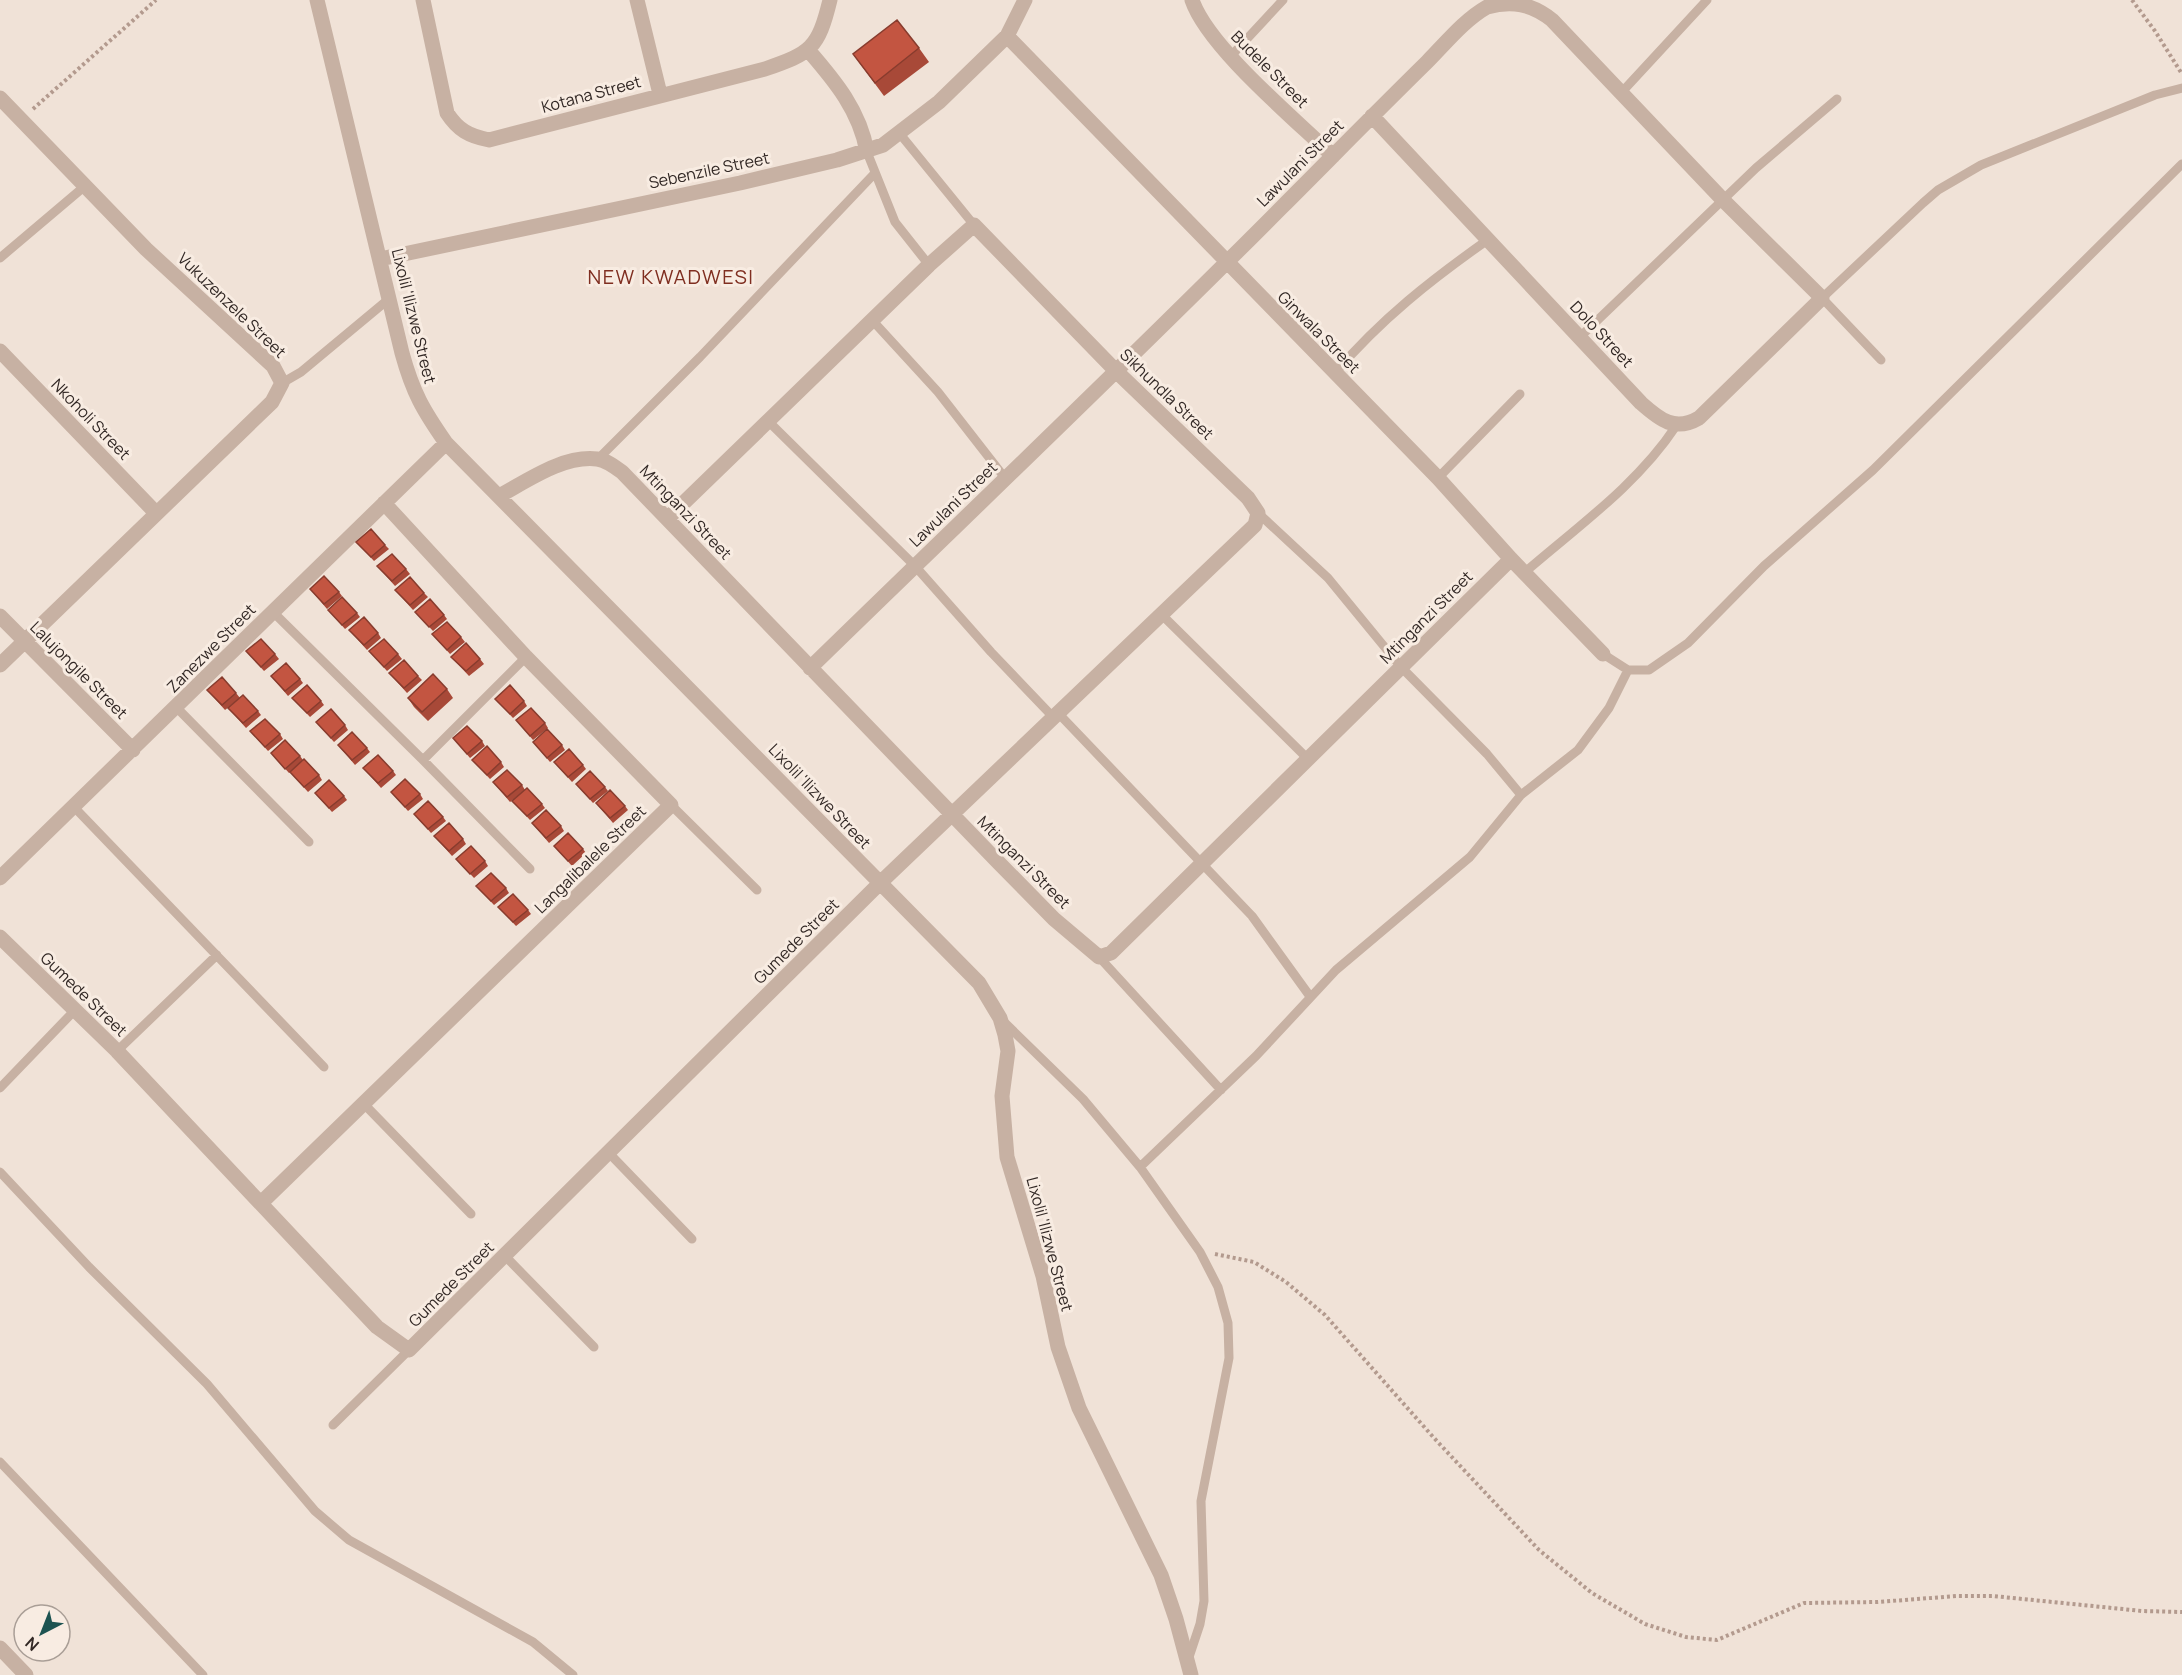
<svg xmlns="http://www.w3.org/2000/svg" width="2182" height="1675" font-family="Manrope,sans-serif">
<rect width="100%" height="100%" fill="#f0e2d7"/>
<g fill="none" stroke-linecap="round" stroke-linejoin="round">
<path stroke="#b39a8e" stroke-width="4" stroke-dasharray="3 3" stroke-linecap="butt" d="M2132 0 2155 31 2182 74
M33 109 156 0
M1215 1254 1254 1262 1286 1282 1325 1315 1434 1438 1539 1550 1592 1593 1645 1624 1686 1637 1717 1640 1804 1603 1878 1602 1957 1596H1993L2142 1611 2182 1612"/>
<path stroke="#c7b1a3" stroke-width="9" d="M1231 56 1283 0
M1621 93 1707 0
M900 134 974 225
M867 152 895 222 929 265
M0 258 85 186
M872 320 938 392 1005 478
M1580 337 1756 168 1837 99
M1881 360 1822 298 1923 203 1938 190 1981 165 2155 95 2182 88
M1335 373C1381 319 1432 279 1489 239
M282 383 301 372 390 298
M768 421 915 566 991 652 1054 718
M598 459 700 357 875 173
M1438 478 1520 394
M1258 513 1328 578 1401 667 1487 754 1521 795
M1524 573C1577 527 1637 485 1676 426
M273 612 423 760 526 657
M1162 615 1308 759
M1603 654 1628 670H1649L1688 643 1764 566 1873 470 2182 164
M177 708 309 842
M1059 714 1252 916 1309 995
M423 760 530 869
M671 805 757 890
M74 807 324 1067
M1099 957 1221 1090
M1003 1021 1083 1099 1140 1167 1200 1252 1218 1287 1228 1323 1229 1358 1201 1501 1204 1601 1200 1624 1188 1660
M117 1051 217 955
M0 1088 75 1010
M364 1104 471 1214
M609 1153 692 1239
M1140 1167 1256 1056 1336 970 1470 857 1521 795 1578 750 1609 708 1628 670
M0 1172 89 1267 207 1384 315 1511 349 1540 533 1642 573 1675
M505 1256 594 1347
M333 1425 409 1350
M0 1462 203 1675"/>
<path stroke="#c7b1a3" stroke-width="15" d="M317 0 402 353C413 393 423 410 446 443L979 983 1000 1018 1005 1035 1008 1051 1002 1096 1007 1157 1043 1276 1058 1347 1079 1408 1161 1575 1176 1619 1191 1675
M423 0 447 113C458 130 469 136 489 140L765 69C811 53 818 49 830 0
M637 0 660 94
M1192 0C1208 47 1295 119 1333 156
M1007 36 1438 478 1511 559 1603 654
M809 51C835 81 860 111 867 152
M0 98 146 249 273 366 282 383 272 402 0 665
M380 259 740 183 837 160 883 145 939 102 1007 36 1025 0
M0 351 156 513
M499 496C527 481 563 455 597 459 606 460 614 466 622 472L998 862 1054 919 1099 957 1111 953 1511 559
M0 616 133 750
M810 668C968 514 1127 363 1282 207 1330 159 1378 110 1427 62 1445 44 1464 20 1487 7 1512 0 1532 4 1552 20L1724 201 1822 298 1699 418C1675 432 1660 420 1641 403L1372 116
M0 878 446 443
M0 937 117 1051 377 1327 409 1350 880 883 1255 525 1258 513 1248 498 1116 371 974 225 929 265 668 518
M261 1203 671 805 526 657 384 503
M0 1648 26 1675"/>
</g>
<path fill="#a84938" d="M919 48 929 62 884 96 853 54Z
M356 542 385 545 389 549 374 561Z
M377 566 406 569 410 574 395 586Z
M310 589 339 592 342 596 327 609Z
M395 590 424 593 428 597 413 610Z
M328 610 357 613 360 617 345 629Z
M415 612 444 615 447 619 433 631Z
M349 630 378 633 381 638 367 650Z
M432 634 461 637 465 642 450 654Z
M246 651 275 654 279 659 264 671Z
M369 651 398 654 402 659 387 671Z
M451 657 480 659 484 664 469 676Z
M389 673 418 676 422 680 407 693Z
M271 676 300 679 303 683 288 696Z
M447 689 453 698 428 721 414 707 408 698Z
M207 690 236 693 240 698 225 710Z
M292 698 321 701 324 705 310 717Z
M495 699 524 701 527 706 513 718Z
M228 708 258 711 261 715 246 728Z
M516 720 545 723 548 728 533 740Z
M316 722 345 725 348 730 334 742Z
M250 731 280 734 283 739 268 751Z
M453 738 482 741 485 746 470 758Z
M533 742 562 745 565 750 550 762Z
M338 745 367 748 370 752 355 765Z
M271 753 300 756 303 760 319 775 322 780 308 792 290 772 294 768 289 773Z
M472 760 501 762 504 767 490 779Z
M554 762 583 765 586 769 572 782Z
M363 768 393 771 396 775 381 788Z
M493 782 522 785 525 790 542 804 545 808 530 820 512 801 519 795 510 802Z
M576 784 605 787 608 791 593 803Z
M391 792 420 794 423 799 408 811Z
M315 793 344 796 347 800 332 812Z
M596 803 625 806 628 810 613 823Z
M414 814 443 817 446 821 431 833Z
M532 823 561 826 564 831 549 843Z
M434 836 463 839 466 844 452 856Z
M554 846 583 849 586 853 572 866Z
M456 859 485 861 488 866 474 878Z
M476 886 506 888 509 893 494 905Z
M498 907 528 910 531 914 516 926Z"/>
<path fill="#c35541" stroke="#883c2e" stroke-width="1.5" d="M897 20 919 48 875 83 853 54Z
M371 529 385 545 371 557 356 542Z
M392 554 406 569 392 581 377 566Z
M324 576 339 592 324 604 310 589Z
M410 577 424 593 410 605 395 590Z
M342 597 357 613 342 625 328 610Z
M430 599 444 615 429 627 415 612Z
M364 617 378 633 364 645 349 630Z
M447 622 461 637 447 650 432 634Z
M261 639 275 654 261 667 246 651Z
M384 639 398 654 384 667 369 651Z
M466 643 480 659 466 671 451 657Z
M404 660 418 676 404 688 389 673Z
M286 663 300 679 285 691 271 676Z
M433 674 447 689 422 712 408 698Z
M222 677 236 693 222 705 207 690Z
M307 685 321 701 307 713 292 698Z
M510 685 524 701 510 714 495 699Z
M243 695 258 711 243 723 228 708Z
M531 708 545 723 530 736 516 720Z
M331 709 345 725 331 738 316 722Z
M265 719 280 734 265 747 250 731Z
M467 726 482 741 467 754 453 738Z
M547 729 562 745 547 758 533 742Z
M352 732 367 748 352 760 338 745Z
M285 740 300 756 285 769 271 753Z
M487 746 501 762 487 775 472 760Z
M569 749 583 765 568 777 554 762Z
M378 755 393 771 378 783 363 768Z
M304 759 319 775 304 787 290 772Z
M507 770 522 785 507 797 493 782Z
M590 771 605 787 590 799 576 784Z
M405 779 420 794 405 807 391 792Z
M329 780 344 796 329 808 315 793Z
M527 788 542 804 527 816 512 801Z
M610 790 625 806 610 818 596 803Z
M428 801 443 817 428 829 414 814Z
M546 810 561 826 546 838 532 823Z
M449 823 463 839 449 851 434 836Z
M568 833 583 849 568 861 554 846Z
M471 846 485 861 470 874 456 859Z
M491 873 506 888 491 901 476 886Z
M513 894 528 910 513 922 498 907Z"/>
<g text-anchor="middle" stroke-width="6" stroke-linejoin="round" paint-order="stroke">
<g font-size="16" fill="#322825" stroke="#f8ece2">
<text transform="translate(1270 69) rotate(45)" y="6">Budele Street</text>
<text transform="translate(591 94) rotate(-15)" y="6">Kotana Street</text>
<text transform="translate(1300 163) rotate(-45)" y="6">Lawulani Street</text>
<text transform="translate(709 170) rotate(-12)" y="6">Sebenzile Street</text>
<text transform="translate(232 305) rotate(44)" y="6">Vukuzenzele Street</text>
<text transform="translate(414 316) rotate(76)" y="6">Lixolil 'Ilizwe Street</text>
<text transform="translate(1319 332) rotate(45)" y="6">Ginwala Street</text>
<text transform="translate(1602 334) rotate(47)" y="6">Dolo Street</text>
<text transform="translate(1167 394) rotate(44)" y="6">Sikhundla Street</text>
<text transform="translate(91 419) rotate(46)" y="6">Nkoholi Street</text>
<text transform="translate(953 504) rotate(-44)" y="6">Lawulani Street</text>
<text transform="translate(686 512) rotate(46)" y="6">Mtinganzi Street</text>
<text transform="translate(1426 617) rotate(-45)" y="6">Mtinganzi Street</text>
<text transform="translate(211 648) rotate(-45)" y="6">Zanezwe Street</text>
<text transform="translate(79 670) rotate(45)" y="6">Lalujongile Street</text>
<text transform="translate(820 796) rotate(46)" y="6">Lixolil 'Ilizwe Street</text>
<text transform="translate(590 859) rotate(-44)" y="6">Langalibalele Street</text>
<text transform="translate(1024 862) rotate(45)" y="6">Mtinganzi Street</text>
<text transform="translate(796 941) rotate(-45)" y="6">Gumede Street</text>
<text transform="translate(84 994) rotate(44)" y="6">Gumede Street</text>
<text transform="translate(1050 1244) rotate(75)" y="6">Lixolil 'Ilizwe Street</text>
<text transform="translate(451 1284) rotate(-45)" y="6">Gumede Street</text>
</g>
<g font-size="20" letter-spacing="1.5" fill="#7f2e20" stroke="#f8ece2">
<text x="671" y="284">NEW KWADWESI</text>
</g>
</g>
<g transform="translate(42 1633) rotate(222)"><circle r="28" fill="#f8ece2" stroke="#a99e96" stroke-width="1.5"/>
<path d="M0-4.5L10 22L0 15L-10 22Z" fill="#1c5351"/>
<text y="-9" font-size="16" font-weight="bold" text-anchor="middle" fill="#322825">N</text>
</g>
</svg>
